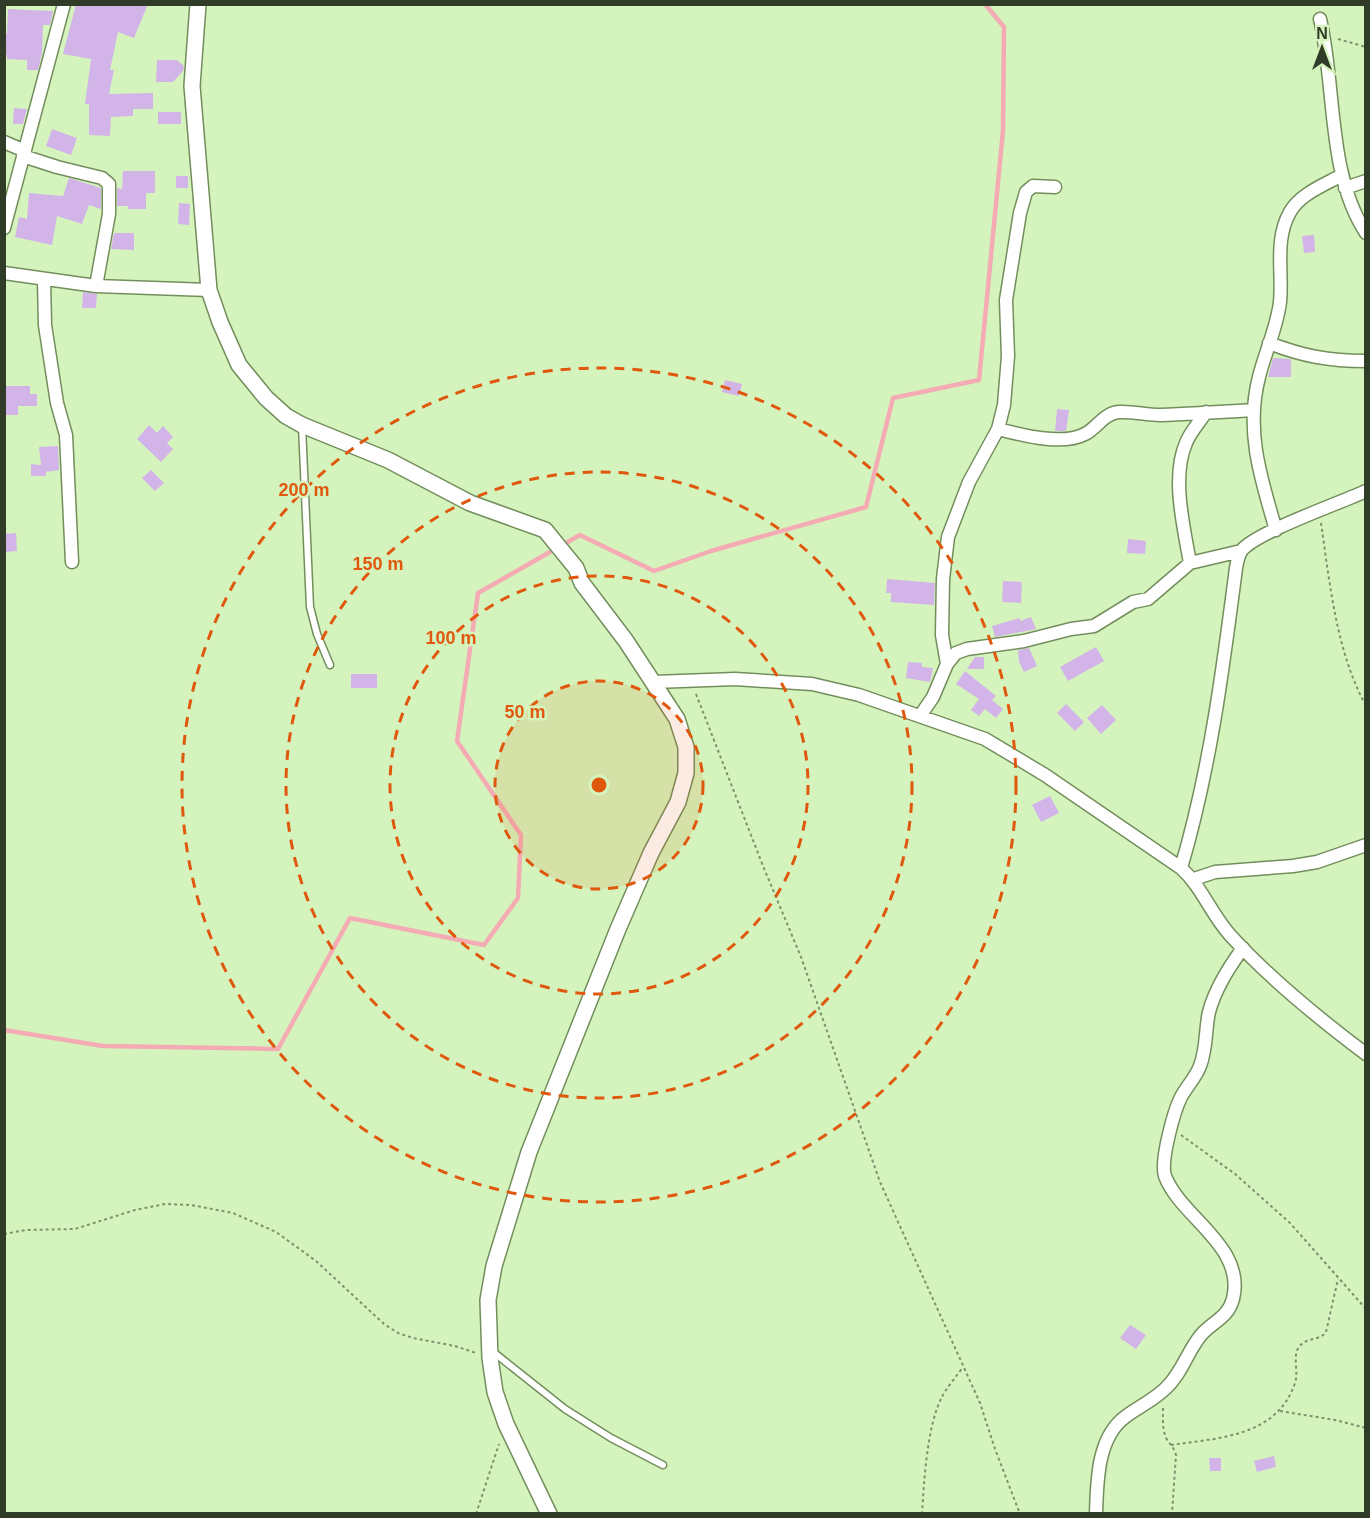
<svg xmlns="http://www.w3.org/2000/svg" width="1370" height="1518" font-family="Arial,sans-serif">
<rect width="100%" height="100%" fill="#d5f4bd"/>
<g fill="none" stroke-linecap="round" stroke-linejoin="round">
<path stroke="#f4abb3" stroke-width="4.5" d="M4 1030 103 1046 278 1049 350 918 484 945 518 898 521 835 457 741 478 593 580 535 654 571 711 551 866 507 893 398 979 380 1003 131 1004 27 985 4"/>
</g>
<path fill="#d3b4e8" d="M76 4H148L134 38 118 32 110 70H114L109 94 153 93V109H133V116L111 117 110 136 89 135V104H85L91 59 63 54Z
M8 9 53 11 50 25H43L42 53 38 70H27V60L7 59V55H4V33L7 34Z
M157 60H177L184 66 183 71 173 82H156Z
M14 108 27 109 23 124H13Z
M158 112H181V124H158Z
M52 129 77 138 71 155 46 146Z
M123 171H155V193H146V209H128V206H117V188L122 189Z
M176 176H188V188H176Z
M69 178 101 188V209L89 205 82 224 57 216 52 245 15 237 19 217 27 219 29 193 63 196Z
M179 203 190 204 189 225 178 224Z
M114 233H134V250L111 249Z
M1314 235 1315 252 1304 253 1302 236Z
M83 292 97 294 96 308H82Z
M1273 358 1291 359V377H1268Z
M725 380 742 384 739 396 722 392Z
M6 386H30V394H37V406H18V415H4Z
M1057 409 1069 410 1066 431H1055Z
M149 425 157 433 163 426 173 437 167 443 173 449 161 462 137 439Z
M58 446 59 470 46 472V476H31V464L41 465 39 447Z
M151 470 164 483 155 491 142 478Z
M16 533 17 551 6 552 4 534Z
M1128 539 1146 541 1145 554 1127 553Z
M887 579 935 583 934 605 891 602V593H886Z
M1003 581 1022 582 1021 603 1002 602Z
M1031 617 1036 629 995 637 992 626 1020 618V621Z
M1096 647 1104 661 1068 681 1060 667Z
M1029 648 1037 666 1024 672 1019 662 1018 650Z
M975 657H984V669H967Z
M908 662 922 663V667L933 668 930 682 906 678Z
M965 671 996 696 992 700 1003 709 996 718 985 709 979 716 971 710 979 699 956 684Z
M351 674H377V688H351Z
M1066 704 1084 722 1075 731 1057 713Z
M1102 705 1116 720 1101 734 1087 718Z
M1050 796 1059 813 1041 822 1032 805Z
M1130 1325 1146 1335 1136 1349 1120 1338Z
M1274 1456 1276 1467 1257 1472 1254 1461Z
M1209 1458H1221V1471H1210Z"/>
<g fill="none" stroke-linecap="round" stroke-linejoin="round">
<g stroke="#738e5c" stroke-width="9">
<path id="service" d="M302 426 310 607 317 634 330 665
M492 1351 565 1409 611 1438 663 1465"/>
</g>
<g stroke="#738e5c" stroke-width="15">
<path id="minor" d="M1320 19C1336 87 1327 174 1366 233
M4 142 25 151
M23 156 57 167 102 178 109 184V214L96 286
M1345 188 1366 181
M4 228 64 4
M4 273 96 286 209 290
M44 280 45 325 57 403 66 435 72 562
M1269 343C1303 356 1328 361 1366 361
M998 429C1022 435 1062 446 1085 434 1097 428 1104 413 1119 412 1132 411 1146 415 1160 415 1191 414 1222 412 1253 410
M1276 530C1261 479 1245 431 1259 377 1265 352 1277 328 1280 302 1283 272 1274 240 1290 212 1300 194 1324 185 1342 175
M1190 563C1184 528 1171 477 1186 443 1190 432 1200 422 1206 412
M947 664 942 635 943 579 948 537 969 482 998 429 1004 405 1008 356 1006 300 1020 213 1026 192 1033 186 1055 187
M654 682 735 679 812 684 859 695 985 739 1045 775 1181 868C1202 887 1211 914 1230 935 1270 979 1318 1018 1366 1054
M920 716 933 697 947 664 956 653 967 649 1024 641 1071 629 1094 626 1133 602 1148 599 1190 563 1241 551
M1181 868C1210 770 1223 669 1236 568 1237 562 1239 554 1242 550 1257 532 1340 503 1366 491
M1194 879 1215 872 1293 866 1317 862 1366 845
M1096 1514C1097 1482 1097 1438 1125 1417 1138 1407 1154 1400 1166 1388 1182 1373 1187 1352 1201 1335 1212 1322 1228 1318 1233 1299 1246 1246 1181 1218 1165 1176 1160 1161 1174 1111 1181 1097 1187 1086 1196 1077 1200 1066 1207 1048 1205 1030 1209 1012 1215 989 1229 967 1243 948"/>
</g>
<g stroke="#738e5c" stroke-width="18">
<path id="tertiary" d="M198 4 192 86 209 290 220 322 239 365 266 398 286 416 302 425 388 460 470 503 545 530 576 568 582 583 626 641 677 719 686 747V773L678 802 651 853 618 929 529 1152 494 1266 488 1300 490 1358 495 1392 506 1424 549 1514"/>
</g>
<path stroke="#7d916d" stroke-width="2" stroke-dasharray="3 3" stroke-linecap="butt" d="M1338 39 1366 47
M1321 523C1330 584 1336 651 1366 706
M696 694 763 866 801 957 880 1182 980 1403 995 1449 1020 1514
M1181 1135 1235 1174 1290 1223 1366 1309
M4 1234 26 1230 75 1229 135 1210 165 1204 191 1205 233 1213 276 1232 316 1261 384 1324 398 1333 413 1338 455 1346 476 1353
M1163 1408C1163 1418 1162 1428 1166 1438 1170 1444 1174 1448 1176 1455L1172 1514
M1280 1411 1335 1420 1366 1428
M1171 1445C1218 1438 1277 1437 1295 1383 1299 1372 1292 1356 1299 1347 1306 1337 1320 1341 1326 1332L1338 1279
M476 1514 499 1444
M922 1514C924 1482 927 1425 942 1397 947 1387 956 1377 963 1367"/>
<use href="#service" stroke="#fff" stroke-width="6"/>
<use href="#minor" stroke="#fff" stroke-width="12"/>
<use href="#tertiary" stroke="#fff" stroke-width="15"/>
</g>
<circle cx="599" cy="785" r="104" fill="#df580d" fill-opacity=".12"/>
<g fill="none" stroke="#df580d" stroke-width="3" stroke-dasharray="10 8">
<circle cx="599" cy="785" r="104"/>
<circle cx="599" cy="785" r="209"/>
<circle cx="599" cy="785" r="313"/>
<circle cx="599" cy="785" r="417"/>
</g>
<circle cx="599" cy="785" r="9" fill="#df580d" stroke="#d5f4bd" stroke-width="3"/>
<g font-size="18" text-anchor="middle" font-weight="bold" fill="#df580d" stroke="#d5f4bd" stroke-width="5" stroke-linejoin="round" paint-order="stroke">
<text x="304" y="496">200 m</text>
<text x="378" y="570">150 m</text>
<text x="451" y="644">100 m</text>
<text x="525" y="718">50 m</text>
</g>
<rect width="1370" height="1518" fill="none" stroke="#303c27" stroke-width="12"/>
<g transform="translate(1322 48)" stroke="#d5f4bd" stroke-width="4.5" paint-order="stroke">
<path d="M0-4.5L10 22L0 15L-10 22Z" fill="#303c27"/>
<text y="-9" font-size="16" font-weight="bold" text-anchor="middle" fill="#303c27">N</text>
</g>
</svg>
